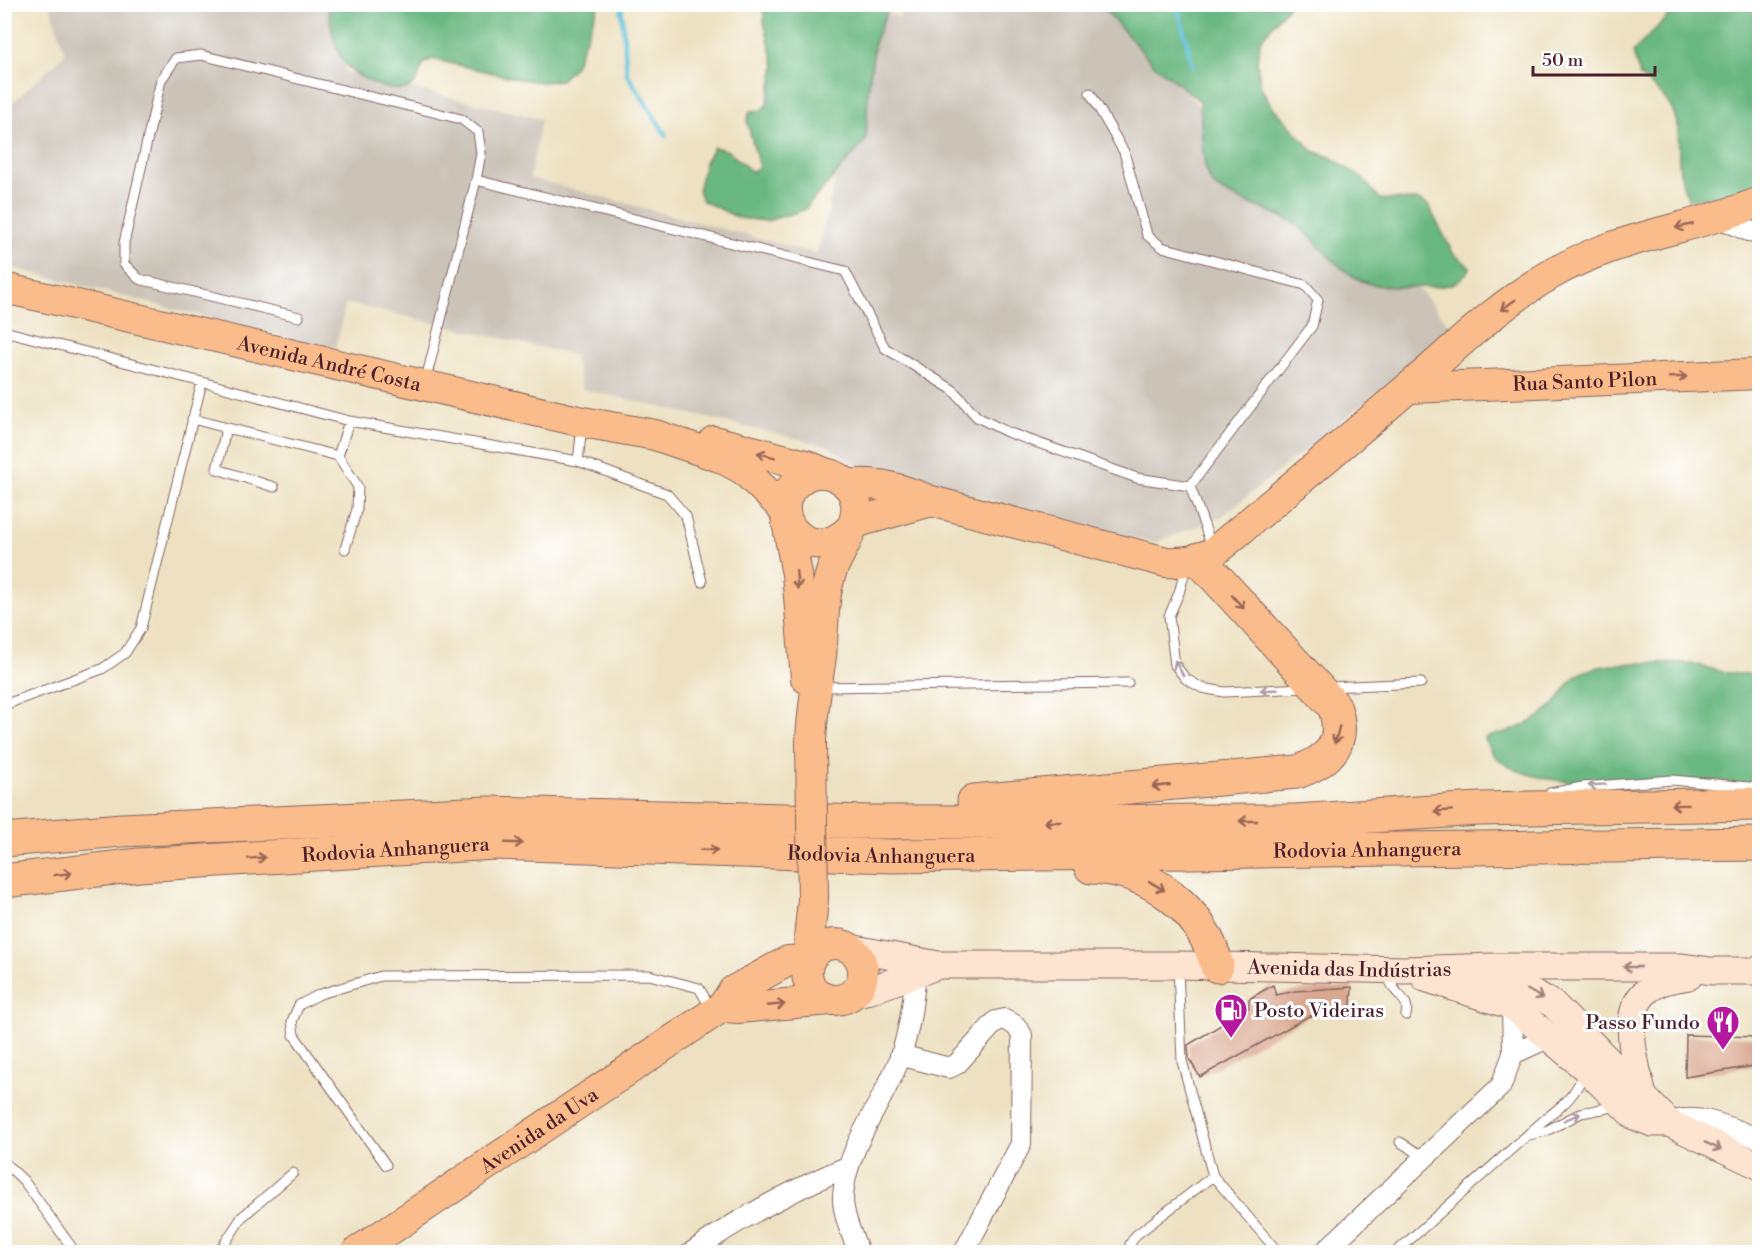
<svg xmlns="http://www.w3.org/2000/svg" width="1764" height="1257" font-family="'Libre Bodoni',serif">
<rect width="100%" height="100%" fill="#fff"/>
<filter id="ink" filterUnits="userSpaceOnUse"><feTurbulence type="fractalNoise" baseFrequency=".0167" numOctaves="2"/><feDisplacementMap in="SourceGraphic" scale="12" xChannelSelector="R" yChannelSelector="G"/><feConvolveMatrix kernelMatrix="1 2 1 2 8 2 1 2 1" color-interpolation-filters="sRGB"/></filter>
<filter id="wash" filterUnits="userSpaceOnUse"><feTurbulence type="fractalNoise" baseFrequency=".008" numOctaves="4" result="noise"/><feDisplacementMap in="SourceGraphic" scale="24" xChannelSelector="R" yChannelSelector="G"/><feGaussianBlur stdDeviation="1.35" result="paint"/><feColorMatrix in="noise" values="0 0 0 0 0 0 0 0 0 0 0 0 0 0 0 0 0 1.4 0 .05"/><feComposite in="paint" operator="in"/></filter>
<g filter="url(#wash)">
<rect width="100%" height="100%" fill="#ede1c1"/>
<path fill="#cbc3b8" d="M903 4H1104L1227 136 1384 247 1454 331 1221 517 1154 543 856 465 829 446 582 389 574 355 346 303 335 350 5 266V110L65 54 50 5H338L345 72 541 119 530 178 817 254 877 12 900 17Z"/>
<path fill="#6bb881" stroke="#5a6c56" stroke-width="1.5" d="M328 5V4L599 5 575 66 561 80 542 82 519 79 432 59 423 64C420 72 418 82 410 87 392 96 354 77 344 62 333 45 331 24 328 5Z
M763 5H890L875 40 868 91 866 140 804 210 766 221 739 218 703 201 698 191 705 162 714 147 728 151 752 172 759 167 747 121 750 111 761 110 767 105 775 66 764 22Z
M1101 5H1289L1260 41 1257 63 1261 88 1272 106 1313 151 1330 157 1363 179 1380 199 1418 200 1428 205 1453 253 1470 267C1459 288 1446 286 1425 287 1374 287 1359 289 1323 250 1313 239 1302 227 1289 220 1271 210 1220 196 1211 182 1200 164 1202 123 1200 101L1153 64Z
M1679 5H1759V182L1724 195 1689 200C1663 148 1703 119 1640 77L1633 52Z
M1692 663C1714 670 1737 678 1759 672V790C1745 787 1729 781 1715 781 1665 779 1499 802 1485 738 1511 731 1535 724 1554 704 1562 696 1566 685 1574 678 1594 659 1664 663 1692 663Z"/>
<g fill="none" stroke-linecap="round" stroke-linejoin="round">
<path stroke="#5ec3dc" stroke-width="4.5" d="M621 4 627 74 666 135
M1177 4 1193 67"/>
</g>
<g id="blocks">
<path fill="#daa890" d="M1273 985 1276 995 1296 991 1352 987 1350 1017 1309 1016 1200 1077 1189 1059 1188 1045 1249 1008V999Z
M1686 1035 1760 1037V1065L1685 1077Z"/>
</g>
</g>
<g filter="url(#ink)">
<use href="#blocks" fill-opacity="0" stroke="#836360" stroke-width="1.5"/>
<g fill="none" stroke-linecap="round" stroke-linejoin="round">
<g stroke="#836360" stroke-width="11">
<path id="lane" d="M1090 93 1124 152 1147 235 1162 247 1305 285 1318 300 1312 326 1190 486
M476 180 845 271 885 348 953 390 977 417 1007 432 1137 478 1190 486 1212 547
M299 317 139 279 124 264V243L161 80 176 58 201 55 461 119 478 132 481 153 476 180 425 383
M4 331 202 382
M192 419 338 456
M226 429 217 469 274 487
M578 461 667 494 686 516 702 582
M345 549 357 509 358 487 338 456 349 421
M1186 567 1179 593 1169 616 1175 665 1186 679 1202 688 1224 692 1305 688
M821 687 1128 683
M1328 687 1421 683
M4 705 102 669 125 653 141 628 202 382 349 421 578 461 582 427
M1550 793 1582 787 1672 780 1760 788
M1178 968 1182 1061 1213 1176 1278 1252
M1386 972C1389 978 1391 985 1395 990 1403 1000 1409 1002 1406 1015
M1529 1135 1546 1131 1581 1113 1618 1106
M1400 1142 1426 1158
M4 1162 24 1181 75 1252
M386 1165 294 1035 292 1021 299 1005 320 994 381 976 649 975 699 988 712 1010
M219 1252 242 1217 293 1173
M1129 1252 1130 1244 1136 1235 1213 1176
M1396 1252 1543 1121C1562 1106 1577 1095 1584 1071"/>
</g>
<g stroke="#836360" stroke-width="22">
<path id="street" d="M1720 218 1748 231 1760 232
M1513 1054 1550 1037
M900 1055 949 1068 957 1064 996 1021 1005 1019 1016 1026 1022 1035 1021 1144 964 1252
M1669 1123C1698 1110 1731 1129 1760 1139
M692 1252C742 1216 792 1190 849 1166
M859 1252C852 1236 842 1213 843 1195 847 1145 885 1101 901 1055 910 1028 913 1001 916 973
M1324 1252 1501 1086 1513 1054 1512 1006"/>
</g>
<g stroke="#836360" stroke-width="29">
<g id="secondary">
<path id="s1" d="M850 948 938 965H1178L1405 970 1494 967H1682L1711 971H1760"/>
<path d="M1483 977 1526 989 1553 1004 1669 1123 1760 1166"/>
<path d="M1425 978 1512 1006 1585 1068 1634 1116 1652 1123H1669"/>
<path d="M855 993 871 990 936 966"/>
<path d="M1643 1096C1636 1065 1618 1012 1649 989 1660 980 1676 978 1689 976"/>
</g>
</g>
<g stroke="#836360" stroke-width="32">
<g id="primary">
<path id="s2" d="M4 288 583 422 655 435 720 457 744 470 785 510"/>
<path id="s3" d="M1409 388 1760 374"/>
<path d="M714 441 806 465 822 472"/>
<path d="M847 485C876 480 905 490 931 501L1166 562C1185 563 1197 560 1214 552 1279 498 1344 443 1408 388 1454 349 1498 305 1550 275 1615 236 1691 230 1760 202"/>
<path d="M787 522 797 574 806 678"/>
<path d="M854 523 931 501"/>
<path d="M811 742C812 712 817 685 821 656 824 627 822 598 832 570 840 550 859 524 856 503 852 477 821 464 800 480 760 509 807 571 849 530"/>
<circle cx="835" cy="972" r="28"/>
<path d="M811 955 809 939 813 900"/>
<path d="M722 1007 738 1008 831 1000"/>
<path id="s4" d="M357 1252 722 1007 733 991 788 961 809 960"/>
</g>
</g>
<g stroke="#836360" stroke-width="35">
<g id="highway">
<path d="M974 801 1297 772C1331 760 1347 742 1334 706L1199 559"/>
<path d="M4 840 122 830 488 813 873 822 1295 821 1479 809 1760 804"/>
<path d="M1091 867C1151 869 1202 909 1217 966"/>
<path id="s5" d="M4 881 139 865 494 843 892 856 1760 844"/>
</g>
</g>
<use href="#lane" stroke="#fff" stroke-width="9"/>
<use href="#street" stroke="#fff" stroke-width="20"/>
<use href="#secondary" stroke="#fde4d1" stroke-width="27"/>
<use href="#primary" stroke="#fabc8b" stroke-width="30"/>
<use href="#highway" stroke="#fabc8b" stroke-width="33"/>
<g stroke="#836360" stroke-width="32" stroke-linecap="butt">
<path id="primary-bridge" d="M811 742 813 900"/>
</g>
<use href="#primary-bridge" stroke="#fabc8b" stroke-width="30"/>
</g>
<defs><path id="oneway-shaft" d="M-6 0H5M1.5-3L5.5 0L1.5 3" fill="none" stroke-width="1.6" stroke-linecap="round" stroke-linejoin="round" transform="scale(1.5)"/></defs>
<g stroke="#996656">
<use href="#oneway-shaft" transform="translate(1684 226) rotate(168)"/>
<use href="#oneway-shaft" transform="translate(1508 305) rotate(145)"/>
<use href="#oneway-shaft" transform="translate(1678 377) rotate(-2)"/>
<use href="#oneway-shaft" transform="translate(766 455) rotate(-165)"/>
<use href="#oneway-shaft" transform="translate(797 580) rotate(85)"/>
<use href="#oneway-shaft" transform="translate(1238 602) rotate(48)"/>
<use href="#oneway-shaft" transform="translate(1337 735) rotate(105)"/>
<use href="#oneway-shaft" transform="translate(1161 786) rotate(174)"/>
<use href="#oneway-shaft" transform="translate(1680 805) rotate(179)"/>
<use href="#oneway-shaft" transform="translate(1443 811) rotate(176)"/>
<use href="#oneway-shaft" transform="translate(1248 821) rotate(180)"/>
<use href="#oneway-shaft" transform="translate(1053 822) rotate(180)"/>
<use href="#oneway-shaft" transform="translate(514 843) rotate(2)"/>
<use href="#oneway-shaft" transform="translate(709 850) rotate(2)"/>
<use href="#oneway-shaft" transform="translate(257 858) rotate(-4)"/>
<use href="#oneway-shaft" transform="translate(63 874) rotate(-7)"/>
<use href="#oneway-shaft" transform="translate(1157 886) rotate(31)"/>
<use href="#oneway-shaft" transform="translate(776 1005) rotate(-5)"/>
</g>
<g stroke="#ae9aa0">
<use href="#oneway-shaft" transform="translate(1179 668) rotate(-119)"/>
<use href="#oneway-shaft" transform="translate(1269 690) rotate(177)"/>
<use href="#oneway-shaft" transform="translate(1597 785) rotate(176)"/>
<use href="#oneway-shaft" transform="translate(1572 1117) rotate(-23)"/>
</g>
<g stroke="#a4827e">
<use href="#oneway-shaft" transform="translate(1632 967) rotate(180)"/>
<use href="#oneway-shaft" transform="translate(1535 994) rotate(30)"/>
<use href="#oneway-shaft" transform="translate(1713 1146) rotate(24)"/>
</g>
</g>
<defs>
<g id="fuel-pin" transform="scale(1.725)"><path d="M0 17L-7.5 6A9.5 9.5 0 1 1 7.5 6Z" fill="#b5179e" stroke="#fff"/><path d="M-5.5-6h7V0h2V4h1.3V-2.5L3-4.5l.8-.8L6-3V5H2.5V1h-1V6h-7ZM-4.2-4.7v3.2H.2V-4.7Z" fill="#fff"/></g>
<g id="restaurant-pin" transform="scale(1.725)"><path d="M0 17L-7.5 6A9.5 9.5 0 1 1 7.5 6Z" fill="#b5179e" stroke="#fff"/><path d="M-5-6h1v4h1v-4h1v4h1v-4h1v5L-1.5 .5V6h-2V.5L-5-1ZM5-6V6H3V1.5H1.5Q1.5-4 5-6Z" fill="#fff"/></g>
</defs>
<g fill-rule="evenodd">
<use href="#fuel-pin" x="1231" y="1010"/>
<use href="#restaurant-pin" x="1723" y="1022"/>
</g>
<g text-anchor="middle" stroke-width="6" stroke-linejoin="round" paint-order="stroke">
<g font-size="20" fill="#4a1f2b" stroke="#fff">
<text dy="7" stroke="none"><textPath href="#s2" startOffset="334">Avenida André Costa</textPath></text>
<text dy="7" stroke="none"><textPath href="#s3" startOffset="176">Rua Santo Pilon</textPath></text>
<text dy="7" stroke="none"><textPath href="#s5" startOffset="393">Rodovia Anhanguera</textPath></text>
<text dy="7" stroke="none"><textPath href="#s5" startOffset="1365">Rodovia Anhanguera</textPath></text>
<text dy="7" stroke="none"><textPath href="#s5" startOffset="879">Rodovia Anhanguera</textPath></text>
<text dy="7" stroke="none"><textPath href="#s1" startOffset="501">Avenida das Indústrias</textPath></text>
<text dy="7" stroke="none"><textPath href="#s4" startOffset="219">Avenida da Uva</textPath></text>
</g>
<g font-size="20" fill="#4a1f2b" stroke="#fff" text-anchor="start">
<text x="1254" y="1017">Posto Videiras</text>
<text x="1700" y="1029" text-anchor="end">Passo Fundo</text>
</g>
</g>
<rect width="1764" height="1257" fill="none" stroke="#fff" stroke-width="24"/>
<path d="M1533 66v9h122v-9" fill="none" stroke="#4a1f2b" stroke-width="3"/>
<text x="1542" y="66" font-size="18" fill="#4a1f2b" stroke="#ffffff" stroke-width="4.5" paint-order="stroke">50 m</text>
</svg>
